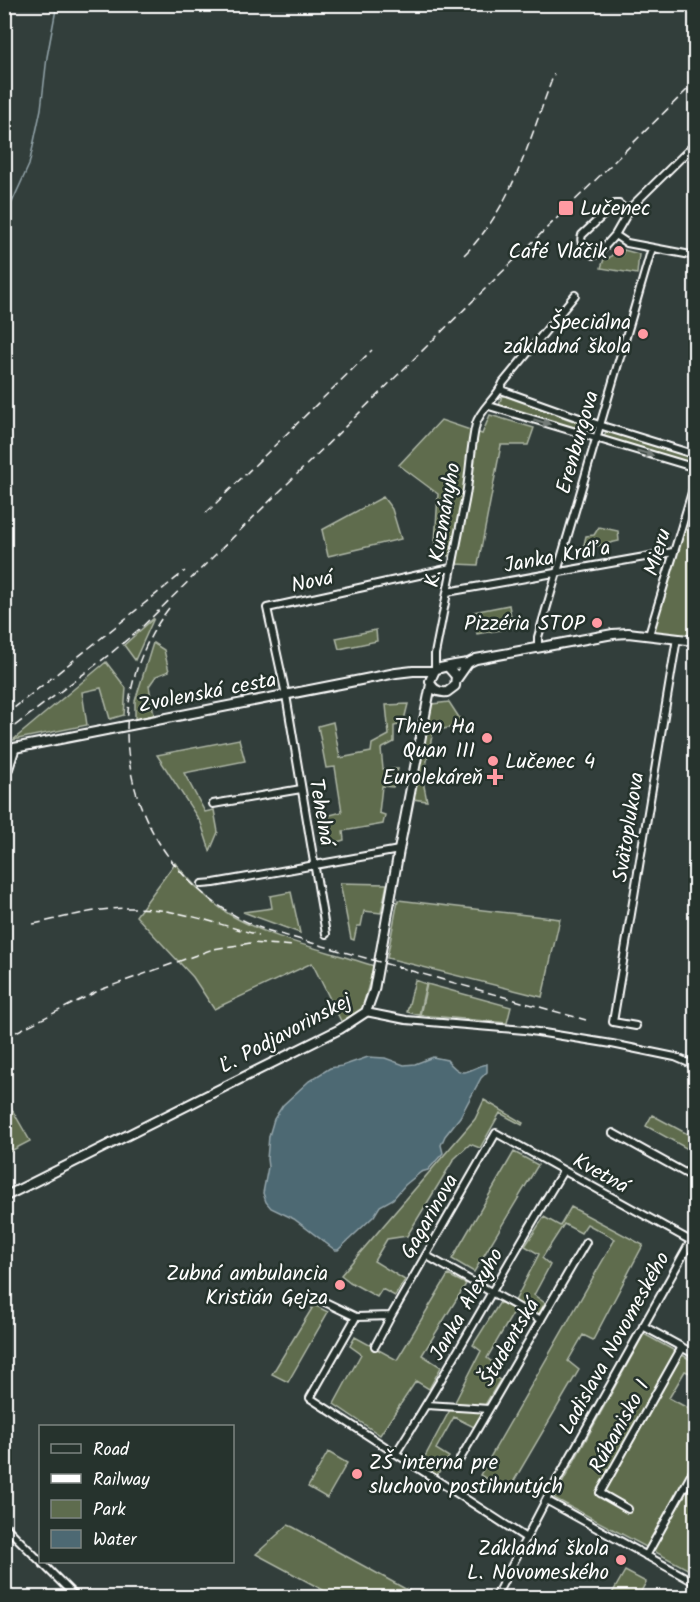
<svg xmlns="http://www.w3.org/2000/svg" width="700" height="1602" font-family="Kalam,sans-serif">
<rect width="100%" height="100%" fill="#323e3b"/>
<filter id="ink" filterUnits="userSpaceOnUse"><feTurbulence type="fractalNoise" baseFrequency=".0167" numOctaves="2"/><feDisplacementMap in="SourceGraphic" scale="12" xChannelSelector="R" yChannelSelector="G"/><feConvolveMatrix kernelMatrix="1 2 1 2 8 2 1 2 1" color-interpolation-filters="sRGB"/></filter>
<g filter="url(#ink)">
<path fill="#5e6c4e" stroke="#aeb6a6" stroke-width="1.5" d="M624 250 639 254 637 274 601 268 605 256 609 258 614 253 622 255Z
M502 395 590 427 589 433 499 406Z
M490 415 534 428 528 445H501L478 565 456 564 435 543 438 494 399 465 441 420 482 434Z
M606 431 694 458 692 463 604 437Z
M695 494 694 636 649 631Z
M383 497 392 509 401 539 328 556 322 530Z
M599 527 618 531 619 541 583 549 586 536 594 535Z
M509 605 513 628 477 634 473 612Z
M154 618 135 660 124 645Z
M376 630 377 641 339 649 336 638Z
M153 643 164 650 169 671 156 676 149 686 154 715 135 719V701Z
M106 662 126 688 124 715 110 719 101 688 82 692 87 725 13 740Z
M449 702 464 725 433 731 423 781 427 801 413 799 427 718 432 704Z
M408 704 403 724 394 726V742L381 749 383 769H398L393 787 382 786 379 813 385 815 383 824 343 831 344 840 331 844 326 816 342 812 335 767 326 768 318 726 333 722 340 758 371 752 372 744 389 735 386 705Z
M239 739 245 761 184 773 205 812 214 810 218 832 210 851 201 823 157 755Z
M175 863C191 882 208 901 229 914 272 940 327 950 374 966L362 1009 342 1023 312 963 214 1009 193 977 136 916Z
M340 883 387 884 381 913 364 911 361 926H357L354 940 351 939Z
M291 892 300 933 243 912 272 908 270 896Z
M398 900 560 919 542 997 387 958Z
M415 980 426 984 419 1015 407 1012Z
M427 984 511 1007 507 1023 420 1015Z
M6 1099 30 1141 5 1154 4 1100Z
M484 1100 523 1123 522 1125 500 1113 480 1148 470 1144 454 1159 407 1236 387 1239 374 1261 405 1280 395 1296 382 1289 377 1297 350 1282 341 1275 475 1119Z
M652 1115 695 1138V1153L646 1126Z
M514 1152 538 1165 474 1272 452 1259Z
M571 1207 643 1245 593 1340 583 1335 568 1361 579 1370 508 1491 480 1475 615 1239 587 1224 581 1233 564 1224 542 1258 550 1265 534 1295 545 1303 538 1315 515 1301 539 1254 525 1246 544 1217 560 1226Z
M448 1275 466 1284 422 1355 441 1367 429 1389 416 1381 380 1435 334 1404 361 1354 350 1346 355 1337 397 1360Z
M500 1302 515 1310 487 1358 496 1365 491 1375 500 1380 485 1405 454 1404 481 1351 473 1345Z
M314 1305 328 1312 288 1382 272 1374Z
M644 1334 695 1362V1375L685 1371 669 1398 695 1412 694 1427 696 1428 695 1573 554 1498Z
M451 1408 484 1411 474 1427 454 1417 436 1449 449 1457 437 1475 421 1464Z
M328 1452 347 1463 327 1498 308 1487Z
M288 1525 293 1527 420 1597H336L256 1554Z
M625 1571 646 1582 638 1597H610Z"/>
<path fill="#4d6973" stroke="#94a5ab" stroke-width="1.5" d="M368 1057 385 1058 404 1065 415 1064 433 1057 447 1060C465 1082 467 1068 487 1064V1072L481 1078 460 1117 445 1136 441 1145 443 1153 428 1170 421 1172 405 1185 393 1199 380 1206 374 1216 338 1250H335L294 1219 271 1208 266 1202 263 1193 268 1167 267 1159 269 1136 274 1119 283 1105 309 1081 330 1068 342 1066Z"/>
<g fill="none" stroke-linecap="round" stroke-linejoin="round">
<path stroke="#94a5ab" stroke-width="1.5" d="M4 220 29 165 41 109 47 57 57 4"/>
<g stroke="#fff" stroke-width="10">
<path id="minor" d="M627 211 619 204H615L582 235C579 245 585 250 593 255L598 254 615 235 631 207 696 143
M615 235 627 243 696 256
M501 390 599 425 696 455
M489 406 696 468
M447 592 673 552
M649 635 696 479
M538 646V637L652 248
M435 670V654C445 603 455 552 465 501 470 476 470 449 476 424 480 409 498 397 503 383L575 295
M4 772 9 769 16 747
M213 804 301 789
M202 884 214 883 399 850
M326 934 286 695 267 608 451 568
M366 1012 406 1020 525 1030 612 1044 675 1057 696 1066
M636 1026 613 1022 677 638
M613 1133 696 1179
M427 1256 541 1320
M325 1302 356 1317 391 1316 496 1133 691 1241
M356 1317 310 1398 526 1538
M643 1326 696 1355
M375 1346 391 1316
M427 1405 489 1409
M396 1453C455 1361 506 1264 563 1171
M460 1459 586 1242
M546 1500 696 1583
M628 1509 600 1493 682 1347
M4 1525 40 1561
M646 1556 696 1466
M41 1562 77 1598
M248 1596 251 1598
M495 1598 546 1500 696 1232"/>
</g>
<g stroke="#fff" stroke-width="12">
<path id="tertiary" d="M448 667 456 676 455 686 447 692C438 693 432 689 430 681L435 670C440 667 461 664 468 663
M456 680 468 663 476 659 613 634 628 633 696 641
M4 750 396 673 413 671H433
M4 1197 340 1029 366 1012 374 990 399 850 431 684"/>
</g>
<use href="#minor" stroke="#26332d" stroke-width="6"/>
<use href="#tertiary" stroke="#26332d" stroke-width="8"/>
<path stroke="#fff" stroke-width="1.5" stroke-dasharray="9 4.5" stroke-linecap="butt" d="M464 255C513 207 530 137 554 74
M206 513 372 350
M169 608C83 721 136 882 266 930L586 1020
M4 716 185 571
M4 734 110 654 143 626 696 81
M33 924C64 918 96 908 128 908 172 907 217 924 259 935
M4 1038 100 990 213 949 251 943 295 946"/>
</g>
<defs><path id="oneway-solid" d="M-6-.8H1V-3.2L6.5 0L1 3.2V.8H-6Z" transform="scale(1.5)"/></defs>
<g fill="#727a76">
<use href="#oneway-solid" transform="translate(542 422) rotate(17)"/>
<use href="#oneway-solid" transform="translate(645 453) rotate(16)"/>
</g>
</g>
<g fill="#ff9aa2" stroke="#26332d" stroke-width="2">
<rect x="558" y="200" width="16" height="16" rx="3"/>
<circle cx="619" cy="251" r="6"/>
<circle cx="643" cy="334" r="6"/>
<circle cx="597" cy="623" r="6"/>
<circle cx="487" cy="738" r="6"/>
<circle cx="493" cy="761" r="6"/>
<path d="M492 768h6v6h6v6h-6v6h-6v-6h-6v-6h6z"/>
<circle cx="340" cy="1285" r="6"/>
<circle cx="357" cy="1474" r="6"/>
<circle cx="621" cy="1560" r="6"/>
</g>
<g text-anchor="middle" stroke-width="5" stroke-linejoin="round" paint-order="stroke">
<g font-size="21" fill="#fff" stroke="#26332d" text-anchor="end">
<text x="580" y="215" text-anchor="start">Lučenec</text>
<text x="607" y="258">Café Vláčik</text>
<text x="631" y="329">Špeciálna<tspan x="631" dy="24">základná škola</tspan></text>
<text x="585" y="630">Pizzéria STOP</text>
<text x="475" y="733">Thien Ha<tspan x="475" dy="24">Quan III</tspan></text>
<text x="505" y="768" text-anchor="start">Lučenec 4</text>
<text x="483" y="784">Eurolekáreň</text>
<text x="328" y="1280">Zubná ambulancia<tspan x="328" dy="24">Kristián Gejza</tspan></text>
<text x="369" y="1469" text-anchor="start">ZŠ interna pre<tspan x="369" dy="24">sluchovo postihnutých</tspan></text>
<text x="609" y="1555">Základná škola<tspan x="609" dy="24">L. Novomeského</tspan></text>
</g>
<g font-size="21" fill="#fff" stroke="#26332d">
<text transform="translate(577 442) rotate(-74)" y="7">Erenburgova</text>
<text transform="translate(442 525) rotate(-80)" y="7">K. Kuzmányho</text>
<text transform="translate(657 552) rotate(-73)" y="7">Mieru</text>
<text transform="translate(557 556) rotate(-10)" y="7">Janka Kráľa</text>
<text transform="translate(312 581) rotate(-12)" y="7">Nová</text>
<text transform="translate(207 692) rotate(-11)" y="7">Zvolenská cesta</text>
<text transform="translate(322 812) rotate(80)" y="7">Tehelná</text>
<text transform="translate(628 827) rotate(-81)" y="7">Svätoplukova</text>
<text transform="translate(285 1033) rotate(-28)" y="7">Ľ. Podjavorinskej</text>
<text transform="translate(601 1173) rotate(29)" y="7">Kvetná</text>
<text transform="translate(429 1216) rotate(-60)" y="7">Gagarinova</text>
<text transform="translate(466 1304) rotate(-60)" y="7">Janka Alexyho</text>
<text transform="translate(509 1342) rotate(-60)" y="7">Študentská</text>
<text transform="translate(614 1343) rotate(-61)" y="7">Ladislava Novomeského</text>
<text transform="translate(619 1426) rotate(-61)" y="7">Rúbanisko I</text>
</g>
</g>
<rect width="700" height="1602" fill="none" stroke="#26332d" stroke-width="24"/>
<rect x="12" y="12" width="676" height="1578" fill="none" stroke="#fff" stroke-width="2" filter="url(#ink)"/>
<rect x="39" y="1425" width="195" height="138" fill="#26332d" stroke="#7d8581" stroke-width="1.5"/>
<rect x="51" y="1444" width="30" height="9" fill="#26332d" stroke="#7d8581" stroke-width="1.5"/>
<text x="93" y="1455" font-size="18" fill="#ffffff">Road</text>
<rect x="51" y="1474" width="30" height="9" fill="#ffffff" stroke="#7d8581" stroke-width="1.5"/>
<text x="93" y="1485" font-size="18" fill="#ffffff">Railway</text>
<rect x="51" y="1500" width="30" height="18" fill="#5e6c4e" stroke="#7d8581" stroke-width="1.5"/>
<text x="93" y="1515" font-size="18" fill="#ffffff">Park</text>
<rect x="51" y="1530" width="30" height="18" fill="#4d6973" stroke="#7d8581" stroke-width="1.5"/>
<text x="93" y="1545" font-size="18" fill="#ffffff">Water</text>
</svg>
